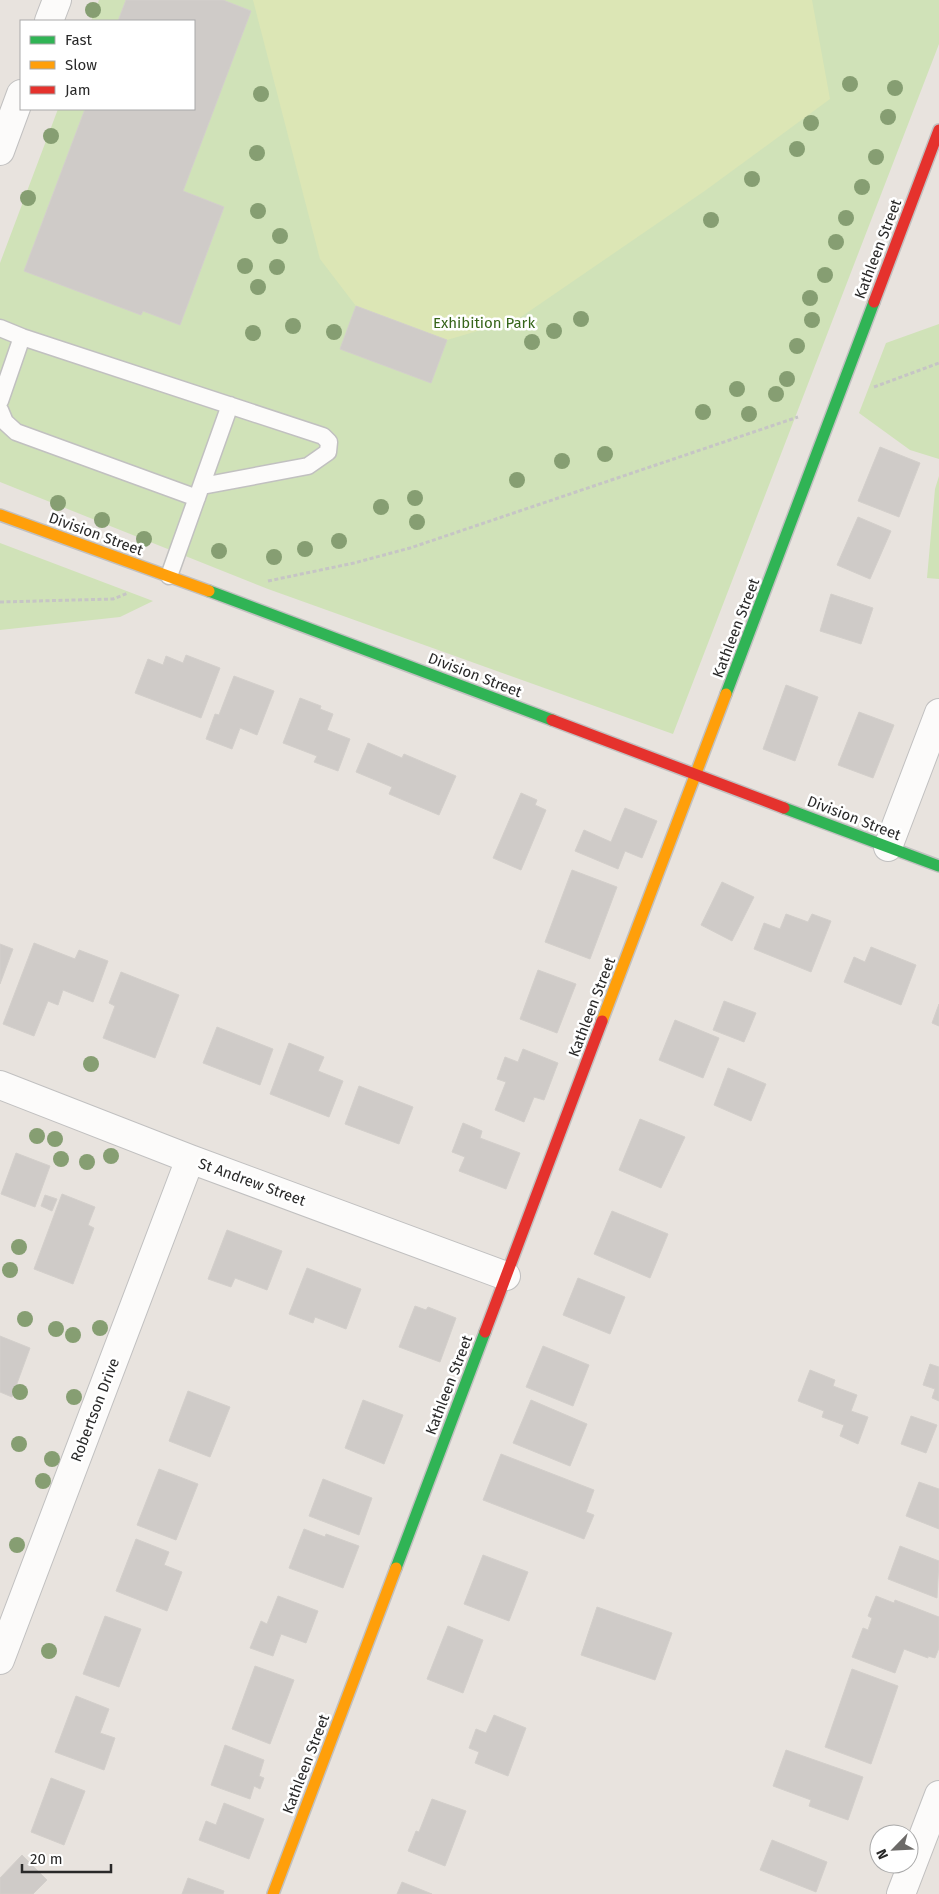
<svg xmlns="http://www.w3.org/2000/svg" width="939" height="1894" font-family="'Fira Sans',sans-serif">
<rect width="100%" height="100%" fill="#e8e3de"/>
<path fill="#d0e2b8" d="M99 0H939V44L673 734 268 589 0 482V263L58 109H194V21H91Z
M939 324V459L910 450 859 413 886 343Z
M939 476V579L927 578 935 489Z
M0 543 153 601 120 617 0 630Z"/>
<path fill="#dce6b5" d="M253 0H812L830 99 706 190 518 319 447 340 356 306 320 259Z"/>
<path fill="#cfcbc8" stroke="#d3cfcb" d="M126 0H223L251 11 183 191 224 207 180 325 143 311 141 315 24 271 85 109H194V21H118Z
M356 306 447 340 431 383 340 349Z
M880 447 920 463 899 517 858 501Z
M858 517 891 531 870 579 837 565Z
M831 594 873 608 861 644 820 631Z
M186 655 220 668 201 718 135 693 148 659 163 665 166 656 183 663Z
M234 676 274 691 257 735 240 728 232 749 206 739 215 714 219 715Z
M786 685 818 697 795 761 763 749Z
M300 698 321 706 320 709 333 714 327 730 350 739 338 771 314 762 317 756 283 743Z
M859 712 894 725 873 778 838 765Z
M368 743 402 758 404 754 456 776 439 815 389 794 392 787 356 772Z
M521 793 537 800 535 805 546 810 521 870 493 858Z
M625 808 657 821 642 858 625 851 618 869 575 851 584 830 611 842Z
M572 870 617 887 590 959 545 942Z
M722 882 754 897 732 941 701 925Z
M786 914 808 922 812 914 831 921 811 972 754 949 764 923 780 929Z
M34 943 75 959 79 950 108 961 93 1002 63 990 58 1005 48 1001 34 1036 3 1024Z
M0 944 13 949 0 984Z
M871 947 916 965 901 1005 844 982 854 957 865 962Z
M538 970 576 984 557 1033 520 1019Z
M121 972 179 995 155 1058 103 1038 115 1006 109 1003Z
M724 1001 756 1013 744 1042 713 1030Z
M939 1004V1026L932 1023Z
M675 1020 719 1038 703 1078 659 1060Z
M217 1027 273 1049 260 1085 203 1063Z
M289 1043 324 1057 318 1071 343 1081 329 1117 270 1094Z
M523 1049 558 1063 544 1100 534 1097 524 1122 495 1110 506 1082 497 1079 505 1057 518 1062Z
M728 1068 766 1084 751 1121 714 1105Z
M359 1086 413 1107 399 1144 345 1124Z
M640 1119 685 1137 661 1188 619 1170Z
M463 1123 482 1131 480 1138 520 1153 506 1189 459 1171 465 1157 452 1152Z
M16 1153 50 1166 35 1207 1 1194Z
M62 1194 95 1207 88 1225 94 1228 73 1284 34 1269Z
M45 1195 57 1199 52 1211 41 1206Z
M612 1211 668 1234 650 1278 594 1254Z
M227 1230 282 1251 267 1290 235 1278 231 1287 208 1279Z
M307 1268 361 1289 346 1329 315 1317 313 1323 289 1314Z
M578 1278 625 1297 610 1334 563 1315Z
M415 1306 426 1310 428 1307 456 1318 440 1362 399 1347Z
M0 1336 30 1348 12 1397 0 1392Z
M543 1346 589 1365 573 1406 526 1387Z
M930 1364 939 1367V1401L932 1398 935 1389 923 1385Z
M810 1370 835 1380 833 1386 857 1395 851 1411 868 1417 858 1444 840 1436 844 1425 822 1417 824 1411 798 1401Z
M188 1391 230 1407 210 1457 169 1441Z
M363 1400 403 1415 384 1464 345 1448Z
M531 1400 587 1424 570 1466 513 1443Z
M911 1416 937 1425 926 1453 901 1444Z
M501 1454 594 1490 586 1512 594 1515 584 1539 483 1500Z
M159 1469 198 1484 176 1540 137 1525Z
M323 1479 372 1498 359 1535 309 1516Z
M919 1482 939 1489V1529L906 1516Z
M304 1529 325 1537 326 1534 359 1546 343 1588 289 1568Z
M136 1539 169 1552 164 1565 182 1572 167 1611 116 1591Z
M900 1546 939 1561 937 1598 888 1579Z
M483 1555 528 1572 509 1621 464 1604Z
M278 1596 318 1611 306 1643 281 1634 273 1656 250 1648 261 1621 267 1624Z
M876 1596 894 1603 895 1600 939 1617V1648L935 1658 928 1656V1658L904 1649 895 1673 852 1657 863 1628 868 1630 872 1618 868 1616Z
M597 1607 672 1633 655 1680 581 1655Z
M105 1616 141 1629 119 1687 83 1674Z
M448 1626 483 1640 463 1693 427 1679Z
M255 1666 294 1680 270 1744 232 1729Z
M852 1669 898 1686 871 1764 825 1747Z
M76 1696 109 1709 100 1733 115 1738 104 1770 55 1752Z
M494 1715 526 1728 508 1776 475 1763 479 1752 469 1748 476 1729 486 1733Z
M225 1745 264 1760 259 1776 264 1778 260 1789 254 1786 250 1799 211 1785Z
M786 1750 863 1777 848 1820 809 1806 811 1800 773 1786Z
M51 1778 85 1791 64 1845 31 1832Z
M432 1799 466 1811 445 1866 408 1851 416 1831 419 1832Z
M224 1803 264 1819 249 1859 199 1840 206 1821 216 1825Z
M772 1840 827 1862 816 1892 760 1870Z
M22 1855 47 1880 33 1894H0V1878Z
M188 1878 224 1891 223 1894H182Z
M402 1882 432 1894H397Z"/>
<g fill="none" stroke-linecap="round" stroke-linejoin="round">
<g stroke="#c1c0c0" stroke-width="19">
<path id="lane" d="M0 328 22 337 323 436 329 442 328 452 308 466 202 486
M0 401 22 337
M0 410 5 422 16 432 197 498
M169 576 230 405"/>
</g>
<g stroke="#c1c0c0" stroke-width="30">
<path id="street" d="M49 21 57 0
M0 151 21 94
M888 847 939 713
M0 1085 190 1159 506 1276
M0 1660 190 1159
M901 1894 939 1795"/>
</g>
<g stroke="#c1c0c0" stroke-width="14">
<path id="fast" d="M209 591 552 720
M726 694 874 302
M784 808 939 866
M396 1568 485 1332"/>
</g>
<g stroke="#c1c0c0" stroke-width="14">
<path id="slow" d="M0 515 209 591
M602 1021 726 694
M273 1894 396 1568"/>
</g>
<g stroke="#c1c0c0" stroke-width="14">
<path id="jam" d="M874 302 939 130
M552 720 784 808
M485 1332 602 1021"/>
</g>
<path stroke="#c6c5c5" stroke-width="3" stroke-dasharray="4 2.5" stroke-linecap="butt" d="M874 387 939 363
M268 581 354 563 410 548 798 417
M0 602 113 599 128 593"/>
<use href="#lane" stroke="#fcfbfa" stroke-width="16"/>
<use href="#street" stroke="#fcfbfa" stroke-width="28"/>
<use href="#fast" stroke="#30b455" stroke-width="11"/>
<use href="#slow" stroke="#ff9f0a" stroke-width="11"/>
<use href="#jam" stroke="#e5322d" stroke-width="11"/>
</g>
<g fill="#869e72">
<circle cx="93" cy="10" r="8"/>
<circle cx="850" cy="84" r="8"/>
<circle cx="895" cy="88" r="8"/>
<circle cx="261" cy="94" r="8"/>
<circle cx="888" cy="117" r="8"/>
<circle cx="811" cy="123" r="8"/>
<circle cx="51" cy="136" r="8"/>
<circle cx="797" cy="149" r="8"/>
<circle cx="257" cy="153" r="8"/>
<circle cx="876" cy="157" r="8"/>
<circle cx="752" cy="179" r="8"/>
<circle cx="862" cy="187" r="8"/>
<circle cx="28" cy="198" r="8"/>
<circle cx="258" cy="211" r="8"/>
<circle cx="846" cy="218" r="8"/>
<circle cx="711" cy="220" r="8"/>
<circle cx="280" cy="236" r="8"/>
<circle cx="836" cy="242" r="8"/>
<circle cx="245" cy="266" r="8"/>
<circle cx="277" cy="267" r="8"/>
<circle cx="825" cy="275" r="8"/>
<circle cx="258" cy="287" r="8"/>
<circle cx="810" cy="298" r="8"/>
<circle cx="581" cy="319" r="8"/>
<circle cx="812" cy="320" r="8"/>
<circle cx="293" cy="326" r="8"/>
<circle cx="554" cy="331" r="8"/>
<circle cx="334" cy="332" r="8"/>
<circle cx="253" cy="333" r="8"/>
<circle cx="532" cy="342" r="8"/>
<circle cx="797" cy="346" r="8"/>
<circle cx="787" cy="379" r="8"/>
<circle cx="737" cy="389" r="8"/>
<circle cx="776" cy="394" r="8"/>
<circle cx="703" cy="412" r="8"/>
<circle cx="749" cy="414" r="8"/>
<circle cx="605" cy="454" r="8"/>
<circle cx="562" cy="461" r="8"/>
<circle cx="517" cy="480" r="8"/>
<circle cx="415" cy="498" r="8"/>
<circle cx="58" cy="503" r="8"/>
<circle cx="381" cy="507" r="8"/>
<circle cx="102" cy="520" r="8"/>
<circle cx="417" cy="522" r="8"/>
<circle cx="144" cy="539" r="8"/>
<circle cx="339" cy="541" r="8"/>
<circle cx="305" cy="549" r="8"/>
<circle cx="219" cy="551" r="8"/>
<circle cx="274" cy="557" r="8"/>
<circle cx="91" cy="1064" r="8"/>
<circle cx="37" cy="1136" r="8"/>
<circle cx="55" cy="1139" r="8"/>
<circle cx="111" cy="1156" r="8"/>
<circle cx="61" cy="1159" r="8"/>
<circle cx="87" cy="1162" r="8"/>
<circle cx="19" cy="1247" r="8"/>
<circle cx="10" cy="1270" r="8"/>
<circle cx="25" cy="1319" r="8"/>
<circle cx="100" cy="1328" r="8"/>
<circle cx="56" cy="1329" r="8"/>
<circle cx="73" cy="1335" r="8"/>
<circle cx="20" cy="1392" r="8"/>
<circle cx="74" cy="1397" r="8"/>
<circle cx="19" cy="1444" r="8"/>
<circle cx="52" cy="1459" r="8"/>
<circle cx="43" cy="1481" r="8"/>
<circle cx="17" cy="1545" r="8"/>
<circle cx="49" cy="1651" r="8"/>
</g>
<g text-anchor="middle" stroke-width="5" stroke-linejoin="round" paint-order="stroke">
<g font-size="15" fill="#292929" stroke="#fff">
<text transform="translate(878 249) rotate(-69)" y="5">Kathleen Street</text>
<text transform="translate(96 534) rotate(20)" y="5">Division Street</text>
<text transform="translate(736 628) rotate(-69)" y="5">Kathleen Street</text>
<text transform="translate(475 675) rotate(21)" y="5">Division Street</text>
<text transform="translate(854 818) rotate(21)" y="5">Division Street</text>
<text transform="translate(592 1007) rotate(-69)" y="5">Kathleen Street</text>
<text transform="translate(252 1182) rotate(20)" y="5">St Andrew Street</text>
<text transform="translate(449 1385) rotate(-69)" y="5">Kathleen Street</text>
<text transform="translate(95 1410) rotate(-69)" y="5">Robertson Drive</text>
<text transform="translate(306 1764) rotate(-69)" y="5">Kathleen Street</text>
</g>
<g font-size="15" fill="#36651a" stroke="#fff">
<text x="484" y="328">Exhibition Park</text>
</g>
</g>
<rect x="20" y="20" width="175" height="90" fill="#ffffff" stroke="#a9a9a9"/>
<rect x="30" y="36" width="25" height="8" fill="#30b455" stroke="#a9a9a9"/>
<text x="65" y="45" font-size="15" fill="#292929">Fast</text>
<rect x="30" y="61" width="25" height="8" fill="#ff9f0a" stroke="#a9a9a9"/>
<text x="65" y="70" font-size="15" fill="#292929">Slow</text>
<rect x="30" y="86" width="25" height="8" fill="#e5322d" stroke="#a9a9a9"/>
<text x="65" y="95" font-size="15" fill="#292929">Jam</text>
<g transform="translate(894 1849) rotate(246)"><circle r="24" fill="#ffffff" stroke="#a9a9a9"/>
<path d="M0-4L9 19L0 12L-9 19Z" fill="#6c6a68"/>
<text y="-8" font-size="14" font-weight="bold" text-anchor="middle" fill="#292929">N</text>
</g>
<path d="M22 1864v8h89v-8" fill="none" stroke="#292929" stroke-width="2.5"/>
<text x="30" y="1864" font-size="15" fill="#292929" stroke="#ffffff" stroke-width="4" paint-order="stroke">20 m</text>
</svg>
